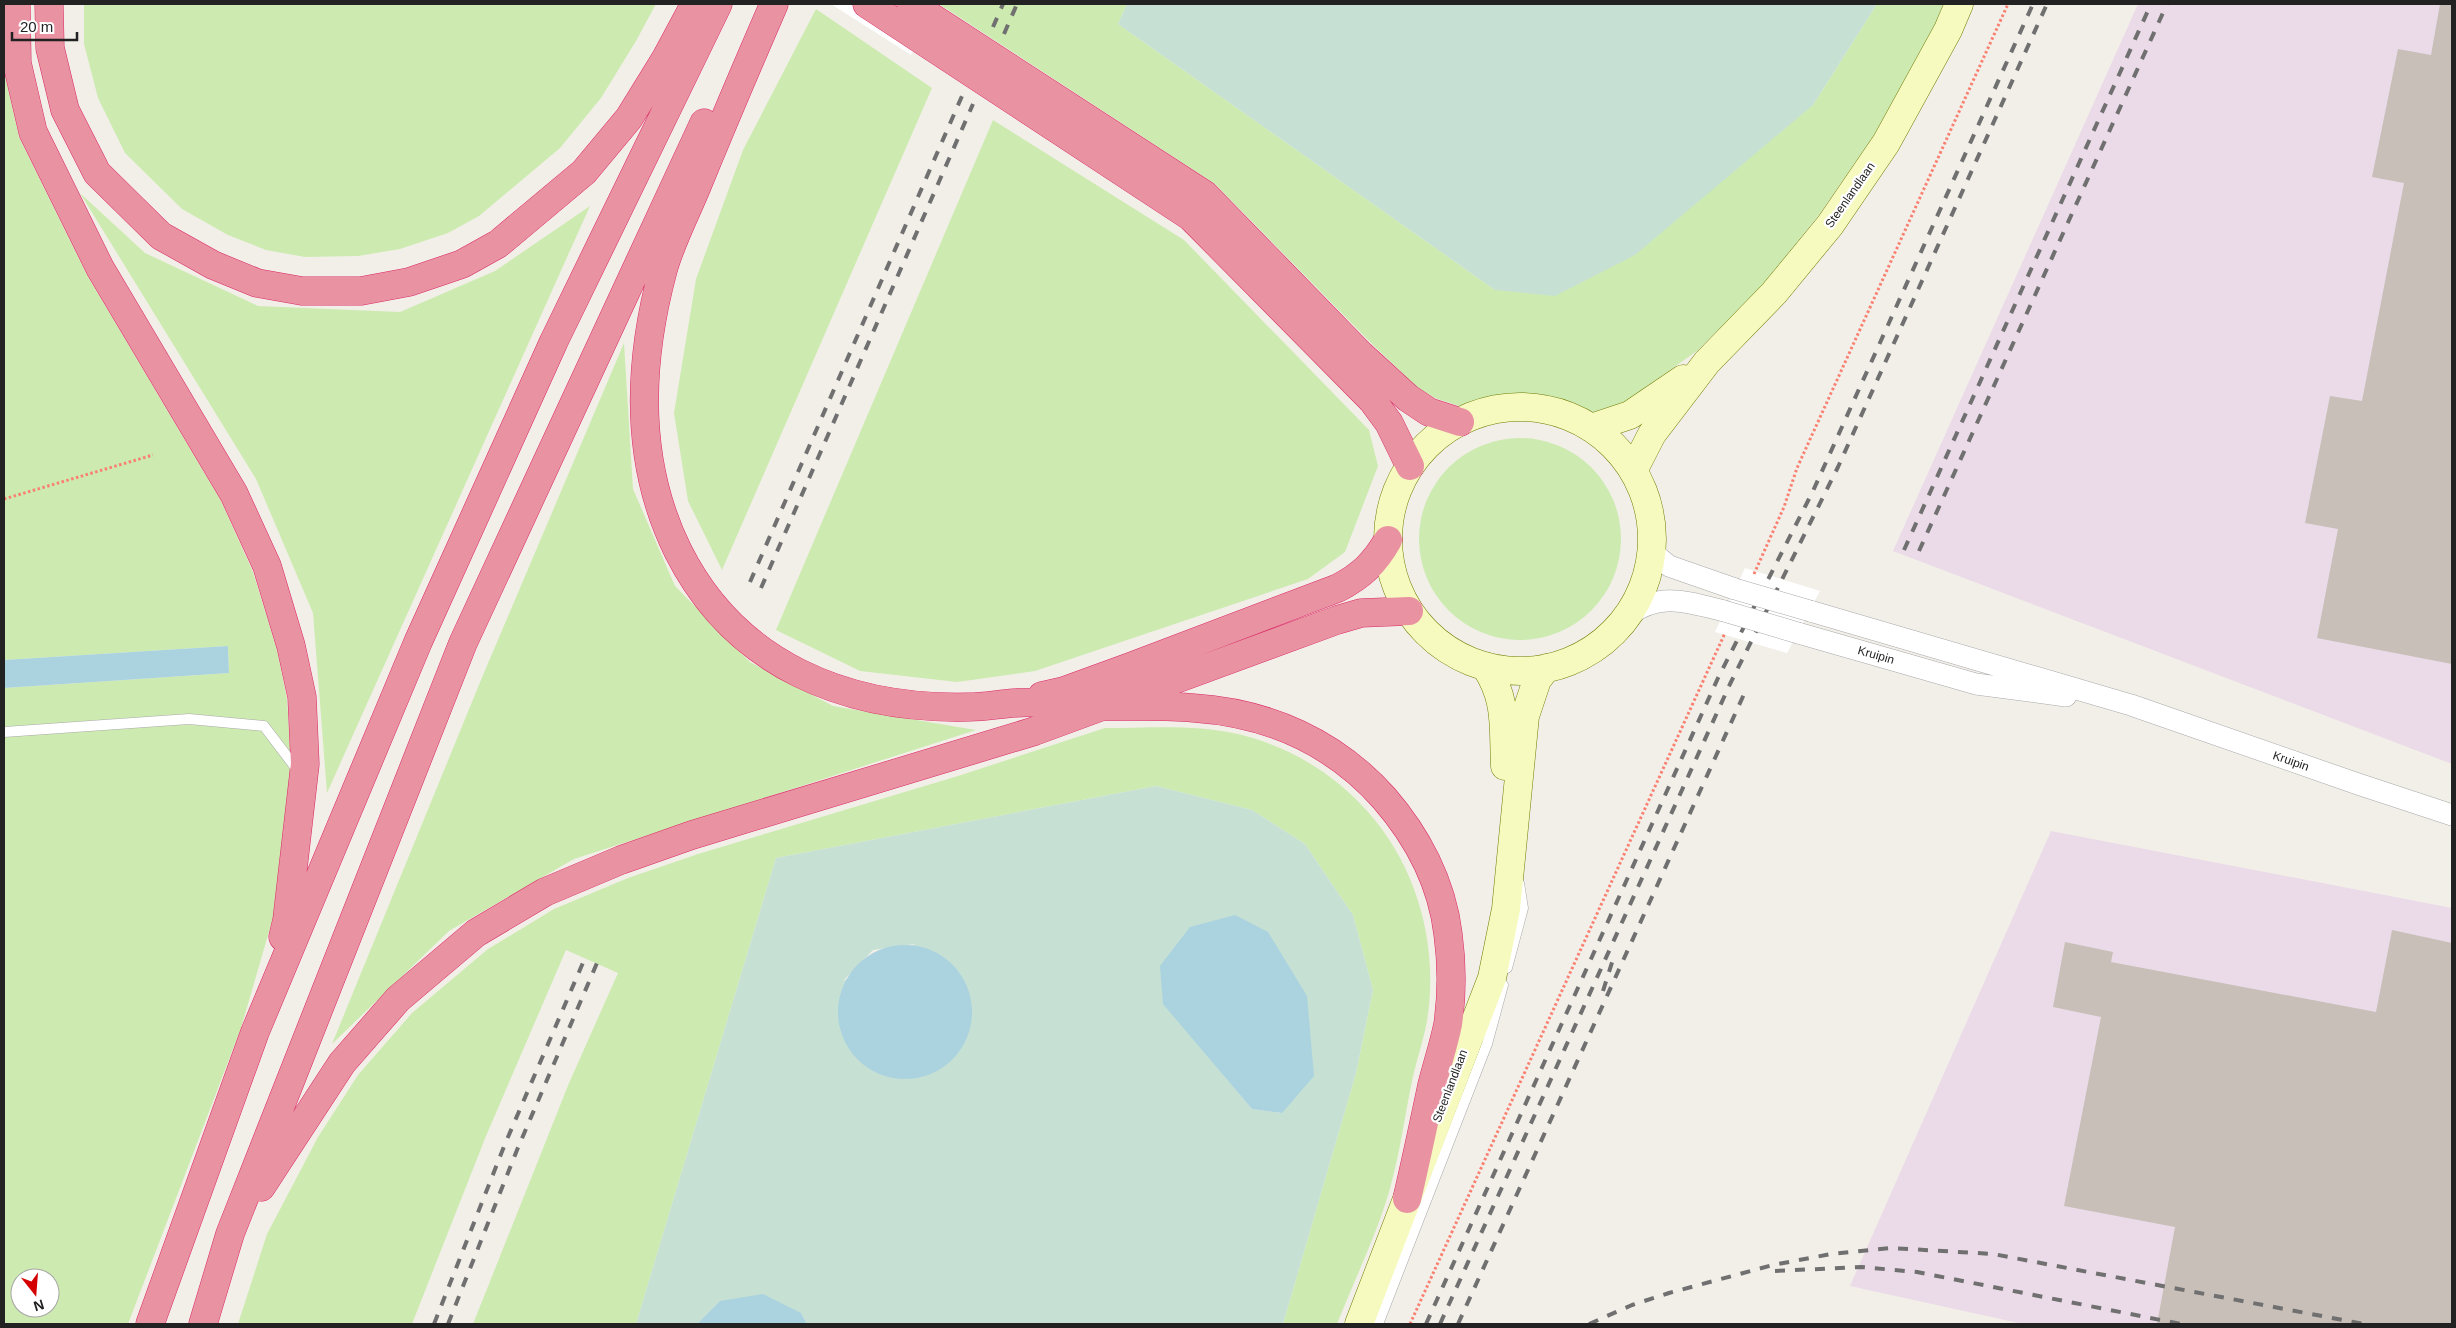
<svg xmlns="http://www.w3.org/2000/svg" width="2456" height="1328" font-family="Arial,sans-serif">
<rect width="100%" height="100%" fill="#f2efe9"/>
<path fill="#ebdbe8" d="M2138 4H2452V764L1893 551Z
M2051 831 2452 908V1324H2023L1850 1286Z"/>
<path fill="#cdebb0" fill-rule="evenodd" d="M84 4H656L636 41 601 98 560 148 479 216 448 233 400 249 358 256 305 257 266 250 228 235 182 209 125 153 98 98 84 44Z
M939 4H1127L1118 24 1495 290 1813 105 1877 4H1943L1935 24 1874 135 1818 216 1763 284 1697 351 1623 403 1593 412 1572 402 1542 394 1512 393 1482 398 1459 406 1435 398 1417 387 1372 344 1215 184Z
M816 9 932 88 722 570 688 501 674 413 696 279 743 150Z
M4 71 19 137 87 275 221 501 253 572 277 650 287 699 291 764 273 918 241 1028 128 1324H4V688L229 673 228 646 4 660ZM20 1278H50V1308H20Z
M993 120 1184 240 1369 430 1378 466 1345 552 1308 579 1035 671 957 682 860 671 776 630Z
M80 193 145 253 258 306 400 312 495 271 590 206 327 793 313 613 256 479Z
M624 343 633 489 675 586 750 662 833 706 976 730 574 859 449 931 332 1044 483 675Z
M1419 539a101 101 0 1 1 202 0a101 101 0 1 1-202 0Z
M1105 728C1148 728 1195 724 1238 734 1288 746 1334 773 1368 812 1418 868 1439 947 1427 1021 1423 1043 1415 1064 1411 1086 1404 1121 1399 1158 1389 1192 1376 1236 1354 1281 1337 1324H1283L1356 1073 1373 990 1353 915 1305 844 1252 810 1156 786 776 858 636 1324H473L569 1083 618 973 566 950 486 1136 412 1324H238L267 1234 318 1137 358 1075 412 1013 488 949 554 909 628 878 698 854 958 776Z"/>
<path fill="#c6e0d4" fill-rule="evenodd" d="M1127 4H1877L1813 105 1635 255 1555 296 1495 290 1118 24Z
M1156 786 1252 810 1305 844 1353 915 1373 990 1356 1073 1283 1324H807L801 1313 720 1301 697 1324H636L776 858ZM915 944 843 981 873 950ZM1206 1054 1282 1113 1252 1109Z"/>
<path fill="#aad3df" d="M228 646 229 673 4 688V660Z
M1235 915 1268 932 1307 996 1314 1076 1282 1113 1252 1109 1163 1004 1160 966 1190 927Z
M838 1012a67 67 0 1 1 134 0a67 67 0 1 1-134 0Z
M763 1294 801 1313 807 1324H697L720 1301Z"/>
<path fill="#fff" d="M831 4H938L911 55Z
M1745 568 1820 591 1787 653 1715 632Z"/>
<path fill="#c7bfb8" d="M2440 4H2452V664L2317 638 2338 529 2305 523 2330 396 2362 401 2404 183 2372 177 2398 49 2431 55Z
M2392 930 2452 943V1324H2157L2175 1227 2064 1206 2101 1017 2053 1007 2065 942 2113 952 2111 962 2376 1012Z"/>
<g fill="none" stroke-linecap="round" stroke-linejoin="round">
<g stroke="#a9a9a9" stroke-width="11">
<path id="service" d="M4 732 189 719 264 726 299 772
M1507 968 1523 908 1519 883
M1378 1324 1487 1044 1503 985"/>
</g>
<g stroke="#a9a9a9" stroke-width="22">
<path id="minor" d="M1651 551 1669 566 1735 589
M1810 611 2131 705 2358 784 2452 815
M1627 616C1661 591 1687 602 1724 611
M1798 633 1976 684 2066 696"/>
</g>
<g stroke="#707d05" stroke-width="29">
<path id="secondary" d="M1388 539a132 132 0 1 1 264 0a132 132 0 1 1-264 0Z
M1591 428 1630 415 1683 379
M1633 471 1652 434 1707 362 1774 293 1830 225 1886 143 1948 30 1959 4
M1485 666C1508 700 1503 728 1505 766
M1359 1324 1492 978 1506 909 1525 716 1537 680 1546 668"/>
</g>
<g stroke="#dc2a67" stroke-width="29">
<path id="motorway" d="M16 4 17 63 33 132 100 268 234 494 267 566 291 646 302 697 305 764 287 920 283 937
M49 4 50 48 65 110 97 173 161 236 213 265 257 283 302 291H361L409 282 462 264 498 244 584 172 629 118 666 58 695 4
M774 4C748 64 722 125 697 186 686 213 671 241 663 270 638 363 634 462 678 551 735 665 846 710 969 707 984 707 999 704 1014 703 1044 701 1074 706 1104 706 1134 707 1164 705 1194 708 1268 713 1334 742 1384 798 1417 836 1442 883 1448 934 1452 963 1452 995 1448 1024 1444 1044 1437 1065 1432 1085 1424 1123 1416 1161 1407 1199
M867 4 1191 217 1372 400 1389 423 1410 466
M911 4 1205 195 1361 355 1408 398 1429 412 1460 422
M1042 696 1064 691 1130 667 1338 588C1361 576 1375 563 1388 540
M261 1187 342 1063 398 999 476 933 545 892 621 860 692 835 1035 731 1337 620 1361 613 1409 611
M150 1324 255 1032 418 642 554 341 718 4
M203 1324 230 1234 463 643 704 123"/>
</g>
<path stroke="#fa8072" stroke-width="3" stroke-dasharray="2.5 2.5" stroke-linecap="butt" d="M4 499 153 455
M1754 574 1784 507 1797 468 2008 4
M1410 1324 1725 633"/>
<use href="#service" stroke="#fff" stroke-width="10"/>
<use href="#minor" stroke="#fff" stroke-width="21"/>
<use href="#secondary" stroke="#f7fabf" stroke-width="28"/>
<use href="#motorway" stroke="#e892a2" stroke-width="28"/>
<path stroke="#707070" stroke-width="4" stroke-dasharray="10 10" stroke-linecap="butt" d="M993 27 1003 4
M1004 34 1017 4
M1904 550 2151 4
M1919 551 2167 4
M750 582 962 96
M761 588 973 104
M1603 991 1615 953
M1775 1271 1861 1267 1917 1272 2181 1324
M434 1324 505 1144 585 958
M448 1324 517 1150 597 963
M1426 1324 1718 678 1813 491 2033 4
M1440 1324 1730 684 1838 467 2047 4
M1458 1324 1745 692
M1589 1324 1632 1305 1669 1293 1773 1265 1831 1254 1891 1248 1993 1254 2364 1324"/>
<g stroke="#a9a9a9" stroke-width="22" stroke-linecap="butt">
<path id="minor-bridge" d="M1735 589 1810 611
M1724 611 1798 633"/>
</g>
<use href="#minor-bridge" stroke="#fff" stroke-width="21"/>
</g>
<g text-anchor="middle" stroke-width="4.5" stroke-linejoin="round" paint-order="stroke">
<g font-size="12" fill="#222" stroke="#fff">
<text transform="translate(1850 195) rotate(-55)" y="4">Steenlandlaan</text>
<text transform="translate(1876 655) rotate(16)" y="4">Kruipin</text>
<text transform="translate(2291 761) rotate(19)" y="4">Kruipin</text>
<text transform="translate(1450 1086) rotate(-69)" y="4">Steenlandlaan</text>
</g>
</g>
<rect width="2456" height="1328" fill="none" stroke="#222222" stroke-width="10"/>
<g transform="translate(35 1293) rotate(163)"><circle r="24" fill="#ffffff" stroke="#a7a7a7"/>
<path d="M0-4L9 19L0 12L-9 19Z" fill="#d40000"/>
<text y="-8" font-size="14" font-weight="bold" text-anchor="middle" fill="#222222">N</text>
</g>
<path d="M12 32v8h65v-8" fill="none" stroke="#222222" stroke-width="2.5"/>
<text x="20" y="32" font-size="15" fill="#222222" stroke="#ffffff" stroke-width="4" paint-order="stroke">20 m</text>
</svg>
